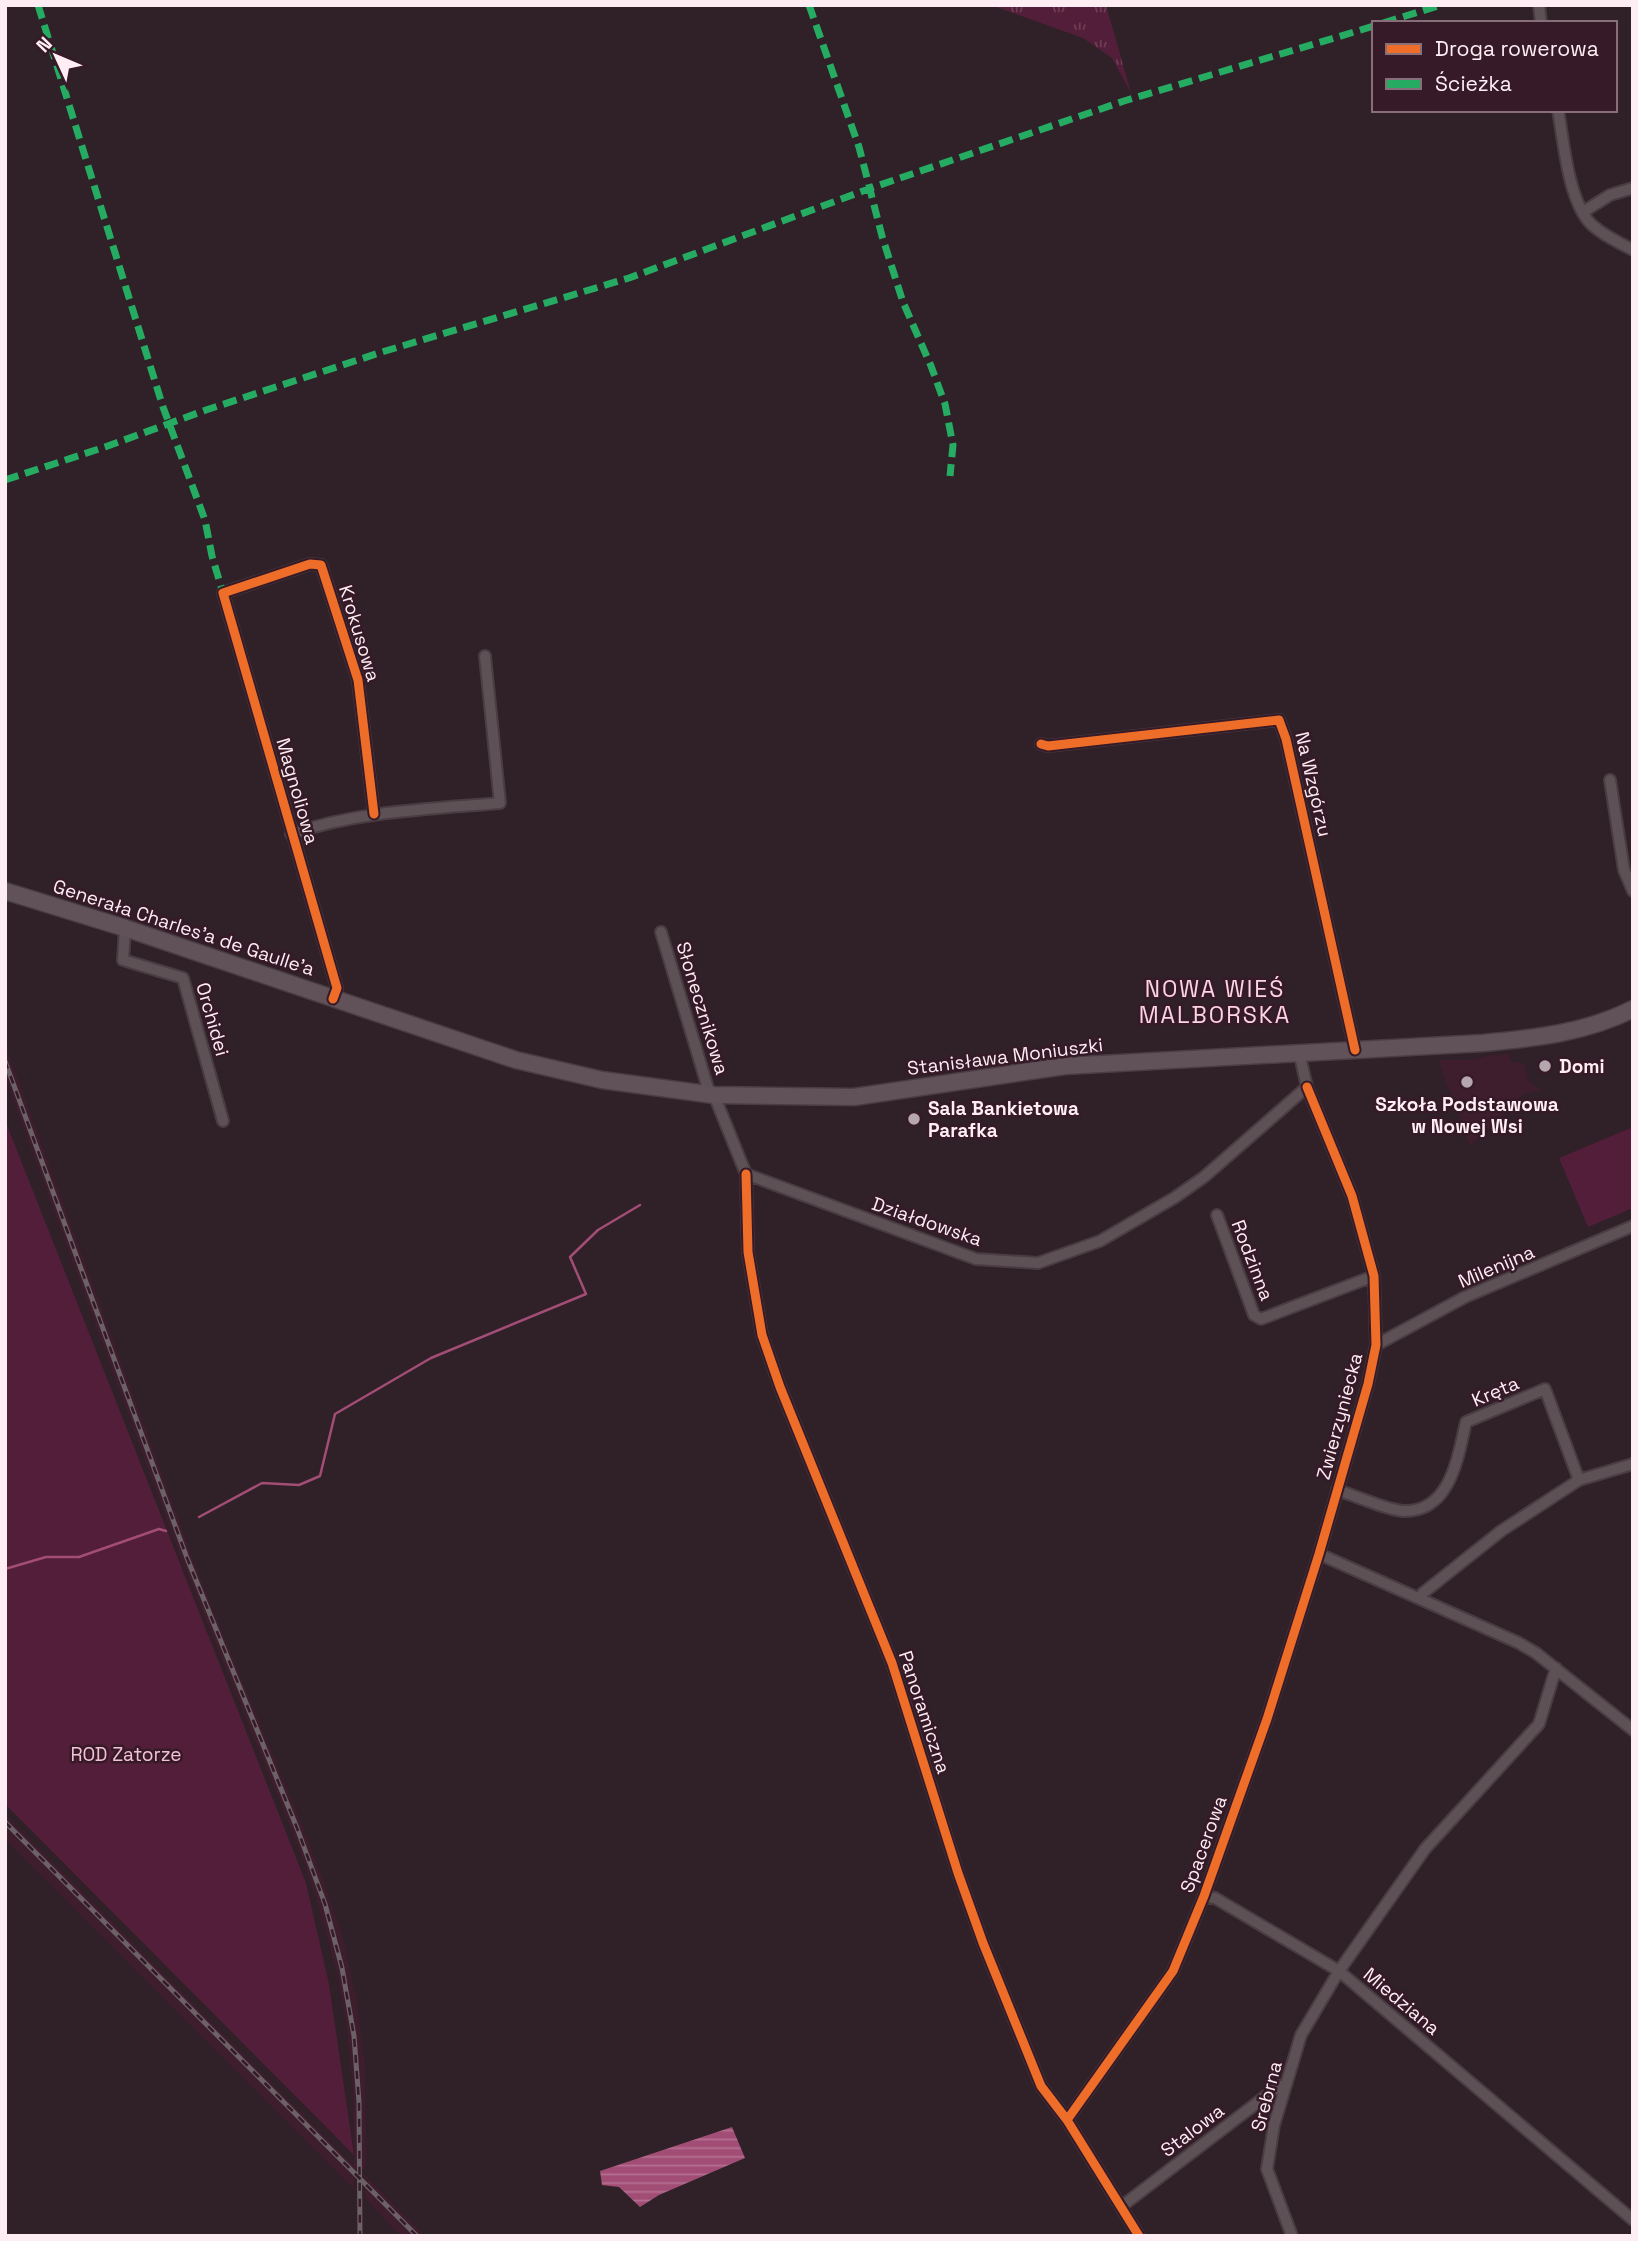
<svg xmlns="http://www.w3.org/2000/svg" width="1638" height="2241" font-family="'Space Grotesk',sans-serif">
<defs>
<pattern id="grass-tufts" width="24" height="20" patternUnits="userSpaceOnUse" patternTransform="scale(1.75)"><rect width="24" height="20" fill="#531e39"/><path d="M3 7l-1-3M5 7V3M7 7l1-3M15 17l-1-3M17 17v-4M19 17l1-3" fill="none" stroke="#6d3f56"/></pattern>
<pattern id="water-rules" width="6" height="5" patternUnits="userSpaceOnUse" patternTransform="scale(1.75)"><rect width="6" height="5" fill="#a24d75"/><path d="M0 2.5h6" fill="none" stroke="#b57090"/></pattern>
</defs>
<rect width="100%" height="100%" fill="#302028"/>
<path fill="#3e1e2d" d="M5 1044 171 1499 204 1588 309 1842 342 1934 356 1996 365 2066 366 2161 365 2169 354 2170V2189L5 1839V1814L354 2166 353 2089 346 2022 337 1973 317 1901 298 1846 181 1559 5 1076Z
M1509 1054 1511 1062 1524 1063 1529 1081 1541 1090 1524 1094 1470 1146 1438 1060H1473L1490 1055Z
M365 2175 425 2236H401L365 2198Z"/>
<path fill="url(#grass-tufts)" d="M991 5H1106L1131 93 1112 58 1083 38Z"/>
<path fill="#531e39" d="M5 1120 306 1883 329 1984 354 2155 5 1804Z
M1633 1127V1208L1588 1227 1559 1158Z"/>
<path fill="url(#water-rules)" d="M732 2127 745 2158 659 2195 640 2207 619 2187 602 2185 600 2171Z"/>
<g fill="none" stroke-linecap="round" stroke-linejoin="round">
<path stroke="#a24d75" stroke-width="2.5" d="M199 1517 262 1483 299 1485 320 1476 335 1414 431 1358 586 1294 570 1257 598 1230 640 1205
M5 1569 46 1557H79L159 1529 166 1531"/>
<g stroke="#493c42" stroke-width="14">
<path id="minor" d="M1539 5 1541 23
M1558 110C1564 143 1568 200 1591 224 1603 235 1619 243 1633 250
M1583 212 1610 195 1633 188
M1041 744 1048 746 1279 720 1286 739 1355 1050
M1610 780 1624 870 1633 891
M291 834C358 811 430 809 500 803L485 656
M125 928 123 960 183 978 223 1121
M661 932 710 1095
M333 999 337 988 223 593 310 564 321 565 358 680 374 814
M714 1095 746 1174 976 1259 1038 1263 1100 1241 1174 1198 1204 1177 1307 1087 1299 1052
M746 1174 748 1252 762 1335 780 1387 892 1663 958 1873 983 1943 1041 2086 1067 2120 1139 2236
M1217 1215 1254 1315 1261 1319 1374 1276
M1376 1345 1465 1297 1633 1226
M1337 1490C1354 1495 1389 1511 1404 1511 1451 1512 1458 1456 1466 1422L1545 1389 1579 1480
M1319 1554 1519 1643 1536 1653 1633 1730
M1420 1599 1423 1593 1501 1531 1579 1480 1633 1464
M1204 1896 1215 1898 1339 1971 1633 2220
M1067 2120 1173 1971 1204 1896 1267 1719 1319 1554 1368 1384 1376 1345 1374 1276 1352 1196 1307 1087
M1122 2206 1279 2086 1285 2087
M1292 2236 1267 2169 1274 2125 1301 2035 1339 1971 1425 1849 1539 1724 1556 1668"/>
</g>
<g stroke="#493c42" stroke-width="19">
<path id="secondary" d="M5 891 125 928 516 1060 602 1080 714 1095 854 1097 1065 1066 1483 1043C1536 1038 1585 1033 1633 1009"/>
</g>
<use href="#minor" stroke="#5d5156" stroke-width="10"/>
<use href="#secondary" stroke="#605258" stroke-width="16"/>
<g stroke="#6c6166" stroke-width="5">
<path id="rail" d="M5 1061 187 1558 297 1828 325 1904 342 1968 354 2036 359 2102 360 2236
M5 1822 417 2236"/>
</g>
<use href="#rail" stroke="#361a27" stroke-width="2.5" stroke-dasharray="8" stroke-linecap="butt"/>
<path stroke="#26ab63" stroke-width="7" stroke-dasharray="14 7" stroke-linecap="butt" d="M38 5 163 407 205 520 212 556 223 593
M809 5 859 147 882 236 903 302 931 366 945 404 953 445 950 476
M1383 23 1441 5
M5 480 105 447 206 410 382 352 629 278 871 188 1124 101 1374 26"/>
<g stroke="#361a27" stroke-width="13">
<path id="cycleway" d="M1041 744 1048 746 1279 720 1286 739 1355 1050
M333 999 337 988 223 593 310 564 321 565 358 680 374 814
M746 1174 748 1252 762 1335 780 1387 892 1663 958 1873 983 1943 1041 2086 1067 2120 1139 2236
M1067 2120 1173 1971 1204 1896 1267 1719 1319 1554 1368 1384 1376 1345 1374 1276 1352 1196 1307 1087"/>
</g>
<use href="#cycleway" stroke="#ee6e29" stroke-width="9"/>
</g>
<g fill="#b6a6ad" stroke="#361a27" stroke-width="2.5">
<circle cx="1545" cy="1066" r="7"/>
<circle cx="1467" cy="1082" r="7"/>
<circle cx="914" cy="1119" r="7"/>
</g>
<g text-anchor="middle" stroke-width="5" stroke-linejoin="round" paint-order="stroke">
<g font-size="19" fill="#feeef4" stroke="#361a27">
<text transform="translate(360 633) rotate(73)" y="7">Krokusowa</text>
<text transform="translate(1314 784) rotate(77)" y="7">Na Wzgórzu</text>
<text transform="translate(298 791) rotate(74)" y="7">Magnoliowa</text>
<text transform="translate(184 927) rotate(18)" y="7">Generała Charles'a de Gaulle'a</text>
<text transform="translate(703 1008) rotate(73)" y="7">Słonecznikowa</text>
<text transform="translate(213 1019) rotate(74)" y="7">Orchidei</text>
<text transform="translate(1005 1056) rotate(-7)" y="7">Stanisława Moniuszki</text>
<text transform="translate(927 1221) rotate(19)" y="7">Działdowska</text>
<text transform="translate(1253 1260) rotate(69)" y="7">Rodzinna</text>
<text transform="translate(1496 1266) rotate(-23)" y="7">Milenijna</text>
<text transform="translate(1495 1391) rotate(-23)" y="7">Kręta</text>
<text transform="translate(1339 1416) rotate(-75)" y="7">Zwierzyniecka</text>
<text transform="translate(925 1712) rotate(72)" y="7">Panoramiczna</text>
<text transform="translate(1203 1844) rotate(-70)" y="7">Spacerowa</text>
<text transform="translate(1402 2001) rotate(40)" y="7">Miedziana</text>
<text transform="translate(1266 2096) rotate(-75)" y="7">Srebrna</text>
<text transform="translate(1192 2130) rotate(-37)" y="7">Stalowa</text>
</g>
<g font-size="19" font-weight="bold" fill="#feeef4" stroke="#361a27" text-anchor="start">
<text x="1559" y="1073">Domi</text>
<text x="1467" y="1111" text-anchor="middle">Szkoła Podstawowa<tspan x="1467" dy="22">w Nowej Wsi</tspan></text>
<text x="928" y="1115">Sala Bankietowa<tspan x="928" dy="22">Parafka</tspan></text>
</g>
<g font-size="19" fill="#f4c1d6" stroke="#361a27">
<text x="126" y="1761">ROD Zatorze</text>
</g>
<g font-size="23" letter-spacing="2" fill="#fcd4e4" stroke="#361a27">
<text x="1215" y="997">NOWA WIEŚ<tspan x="1215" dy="26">MALBORSKA</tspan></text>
</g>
</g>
<rect width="1638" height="2241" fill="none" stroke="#feeef4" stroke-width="14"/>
<rect x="1372" y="21" width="245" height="91" fill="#361a27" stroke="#866f79" stroke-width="2"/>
<rect x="1386" y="44" width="35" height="10" fill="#ee6e29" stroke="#866f79" stroke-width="2"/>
<text x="1435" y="56" font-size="21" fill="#feeef4">Droga rowerowa</text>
<rect x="1386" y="79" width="35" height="10" fill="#26ab63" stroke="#866f79" stroke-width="2"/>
<text x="1435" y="91" font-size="21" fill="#feeef4">Ścieżka</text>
<g transform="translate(56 56) rotate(314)" stroke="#361a27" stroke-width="5" paint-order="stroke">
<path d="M0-5L12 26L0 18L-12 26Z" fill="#feeef4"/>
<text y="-10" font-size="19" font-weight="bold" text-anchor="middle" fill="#feeef4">N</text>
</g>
</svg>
